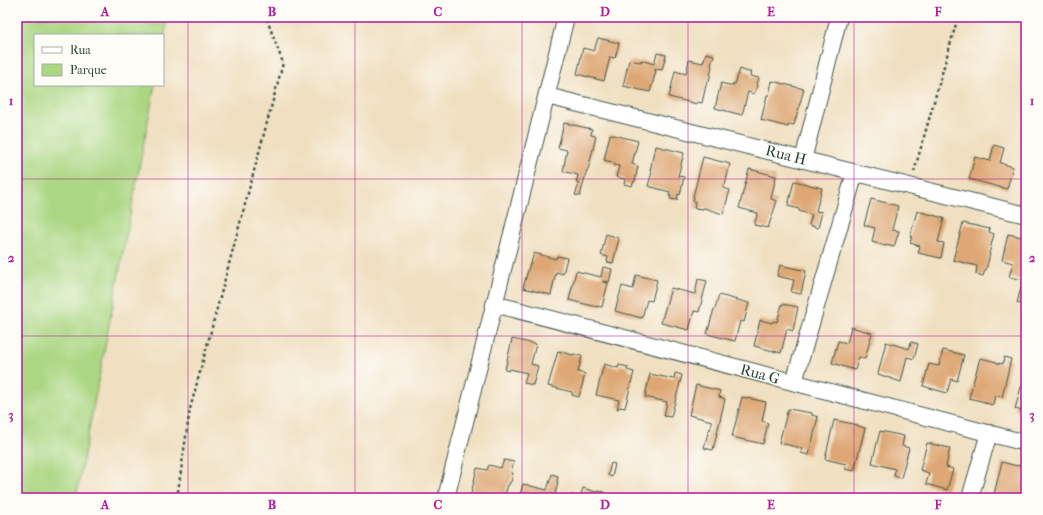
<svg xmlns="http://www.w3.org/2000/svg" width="1043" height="515" font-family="'IM FELL French Canon',serif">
<rect width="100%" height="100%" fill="#fdfcf7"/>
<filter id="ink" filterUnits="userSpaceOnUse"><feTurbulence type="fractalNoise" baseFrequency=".025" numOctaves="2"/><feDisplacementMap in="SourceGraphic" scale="8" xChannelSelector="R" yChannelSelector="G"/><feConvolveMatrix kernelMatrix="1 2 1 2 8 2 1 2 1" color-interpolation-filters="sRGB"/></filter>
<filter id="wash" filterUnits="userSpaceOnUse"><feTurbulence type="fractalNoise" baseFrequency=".012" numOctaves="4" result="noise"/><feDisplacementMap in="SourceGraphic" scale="16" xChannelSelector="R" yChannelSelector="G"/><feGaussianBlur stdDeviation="0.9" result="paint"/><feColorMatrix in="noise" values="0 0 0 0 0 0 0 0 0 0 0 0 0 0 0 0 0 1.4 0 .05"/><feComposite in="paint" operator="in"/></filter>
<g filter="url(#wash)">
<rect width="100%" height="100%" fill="#f0dfc0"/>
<path fill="#abd783" stroke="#658a5c" d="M17 17H168L163 45V35H35V85H155L76 498H17Z"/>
<g id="blocks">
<path fill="#dea775" d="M598 38 619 43 615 58 610 57 604 81 577 74 583 48 594 51Z
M657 53 666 55 662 70 655 69V71H656L650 92 623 86 629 60 641 62V60L654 64Z
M706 53 714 55 711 65 712 66 709 82 707 81 702 103 697 102V104L669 97 675 71 686 74 689 60 703 63Z
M740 69 748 72H751L750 76 759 78 757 85 758 86 754 94 748 92 742 115 715 108 721 83 733 86V83L735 84Z
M772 81 804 89 794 125 789 124 788 127 761 120 767 95H769Z
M564 123 592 129 591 135 596 136 588 170H587L580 196 575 195 579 184H577L578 182H576L578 175 563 171 567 150 558 148Z
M610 134 638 141 632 164 638 166 635 181H634L632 186 624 184 625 179 616 177 619 166 614 165 615 163 604 160Z
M994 145 1004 148 1000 163 1013 167 1007 189 969 179 975 157 990 161Z
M656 146 684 153 678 176 684 177 680 195 678 194 677 200 670 199 671 196H669L670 192 648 186 652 172 650 171 654 151H655Z
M703 157 730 164 725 185H723V188L730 190 723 214 704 208H703V209L696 208V209L694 208 695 203V201H693L694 197H693Z
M749 169 776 176 771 199 777 201 768 228 754 225 758 213 739 208Z
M794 181 822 188 816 211 822 212 818 228 809 225 812 215 799 211V209L788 206Z
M871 199 898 206 892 230 899 231 894 247 886 245V246L872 242 875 228 864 225Z
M917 211 944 218 938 242 944 243 941 258 918 253 920 246 910 243 912 237H910Z
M963 223 990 229 989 232 994 234 989 254H990L986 270H985L983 276 976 274 977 266 953 260Z
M606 234 619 238 613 263 607 262 608 257 601 255Z
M1008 234 1026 238 1025 305 1017 303 1023 280 1009 277 1013 263 1002 260Z
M534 253 556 259 557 256 567 258 563 274 556 272 551 295 523 288 530 263H531Z
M780 265 806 271 801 294 791 292 794 280 777 276Z
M603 267 612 269 609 282 603 281V282L608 283 602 307 597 306V307L569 300 576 271 601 277Z
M636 275 657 280 652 301 647 300 642 318 615 311 622 286 633 289Z
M698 279 707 281 699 312 694 311 689 330 661 323 671 288 695 294Z
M719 295 749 303 744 322 740 321 735 341 707 334 714 309H715Z
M782 304 798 307 793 331 787 329 781 353 754 346 760 320 772 323 773 321 777 322Z
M851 327 872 333 865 359 859 357 855 370 832 363 838 341 847 343Z
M512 339 536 344 531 364 538 366 533 385 524 383 527 373 510 369 509 371 505 370Z
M886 342 909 349 911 342 918 344 914 359 907 357 901 382 878 374Z
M943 350 964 355 957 381 951 379 947 393 923 386 929 364 939 366Z
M558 351 573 355V354L582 356 578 372 585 374 579 397 572 395V392L548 386Z
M1004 357 1011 359 1002 397 995 395 993 405 985 403V402L969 398 980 358 997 362V363L1003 364Z
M604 364 618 368 619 365 628 367 627 370 634 372 625 408 619 407 618 409H617L619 400 596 395Z
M675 373 682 375 671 417 664 416 667 402 645 397 650 374 674 379Z
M696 385 720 391 719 397 725 399 713 450 704 448 709 429 710 430 712 421 689 415Z
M1021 387 1026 388V412L1015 409Z
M742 397 766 402 762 421 768 423 763 444 732 437Z
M788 409 812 413V415L818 417 809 455 801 453 802 448 779 443Z
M834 420 858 425V426L865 428 854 471 845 469 846 464 825 459Z
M880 431 904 436 902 446 909 448 901 478 894 476 895 469 872 463Z
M927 443 950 448 946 467 953 469 947 490 926 484 929 473 920 470Z
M504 460 514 462 511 471H512L511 473H513L511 482H510L509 485H508L504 498H470L477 468 487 470 489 465 501 468Z
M1002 462 1017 466 1018 465 1026 467 1023 482 1026 483V498H993Z
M611 463 615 464 612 477 608 475Z
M552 474 558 476 557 482H558L554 498H519L523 484 547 490Z
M583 488 596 492V491L604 492 602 498H570L571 495 580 497Z"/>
</g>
</g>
<g filter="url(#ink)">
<use href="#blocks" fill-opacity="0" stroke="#3e5549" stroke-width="1"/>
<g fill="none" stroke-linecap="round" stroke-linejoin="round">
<g stroke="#3e5549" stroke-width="18">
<path id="minor" d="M547 96 1026 215
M803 160 839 17
M494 304 1026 443
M794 382 855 173
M446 498 566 17
M970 498 989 433"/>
</g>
<path stroke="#3e5549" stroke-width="2.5" stroke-dasharray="3 3" stroke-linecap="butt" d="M914 172 958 17
M177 498 190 409 283 63 266 17"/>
<use href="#minor" stroke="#fff" stroke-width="16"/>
</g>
</g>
<path fill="none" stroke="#b5179e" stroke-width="1" stroke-opacity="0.55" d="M188 17V498M355 17V498M522 17V498M688 17V498M854 17V498M17 179H1026M17 336H1026"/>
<g text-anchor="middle" stroke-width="3" stroke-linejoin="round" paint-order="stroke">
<g font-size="15" fill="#1f3d34" stroke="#fdfcf7">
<text transform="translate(786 155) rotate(14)" y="5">Rua H</text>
<text transform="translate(760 374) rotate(15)" y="5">Rua G</text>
</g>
</g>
<rect width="1043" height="515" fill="none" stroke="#fdfcf7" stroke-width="44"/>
<rect x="34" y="34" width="130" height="52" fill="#fdfcf7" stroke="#a4b0a9"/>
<rect x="42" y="47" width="20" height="6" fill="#ffffff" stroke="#a4b0a9"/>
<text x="70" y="54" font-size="12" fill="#1f3d34">Rua</text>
<rect x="42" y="64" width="20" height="12" fill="#abd783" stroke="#a4b0a9"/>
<text x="70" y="74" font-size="12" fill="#1f3d34">Parque</text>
<rect x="22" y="22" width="999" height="471" fill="none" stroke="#b5179e" stroke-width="1.5"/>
<g font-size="13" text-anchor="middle" font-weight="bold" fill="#b5179e">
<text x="105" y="16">A</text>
<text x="272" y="16">B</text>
<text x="438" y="16">C</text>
<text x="605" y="16">D</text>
<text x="771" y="16">E</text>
<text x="938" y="16">F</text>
<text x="11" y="105">1</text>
<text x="1032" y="105">1</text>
<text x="11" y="262">2</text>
<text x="1032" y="262">2</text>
<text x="11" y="419">3</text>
<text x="1032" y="419">3</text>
<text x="105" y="509">A</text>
<text x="272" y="509">B</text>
<text x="438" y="509">C</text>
<text x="605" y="509">D</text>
<text x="771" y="509">E</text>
<text x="938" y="509">F</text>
</g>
</svg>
